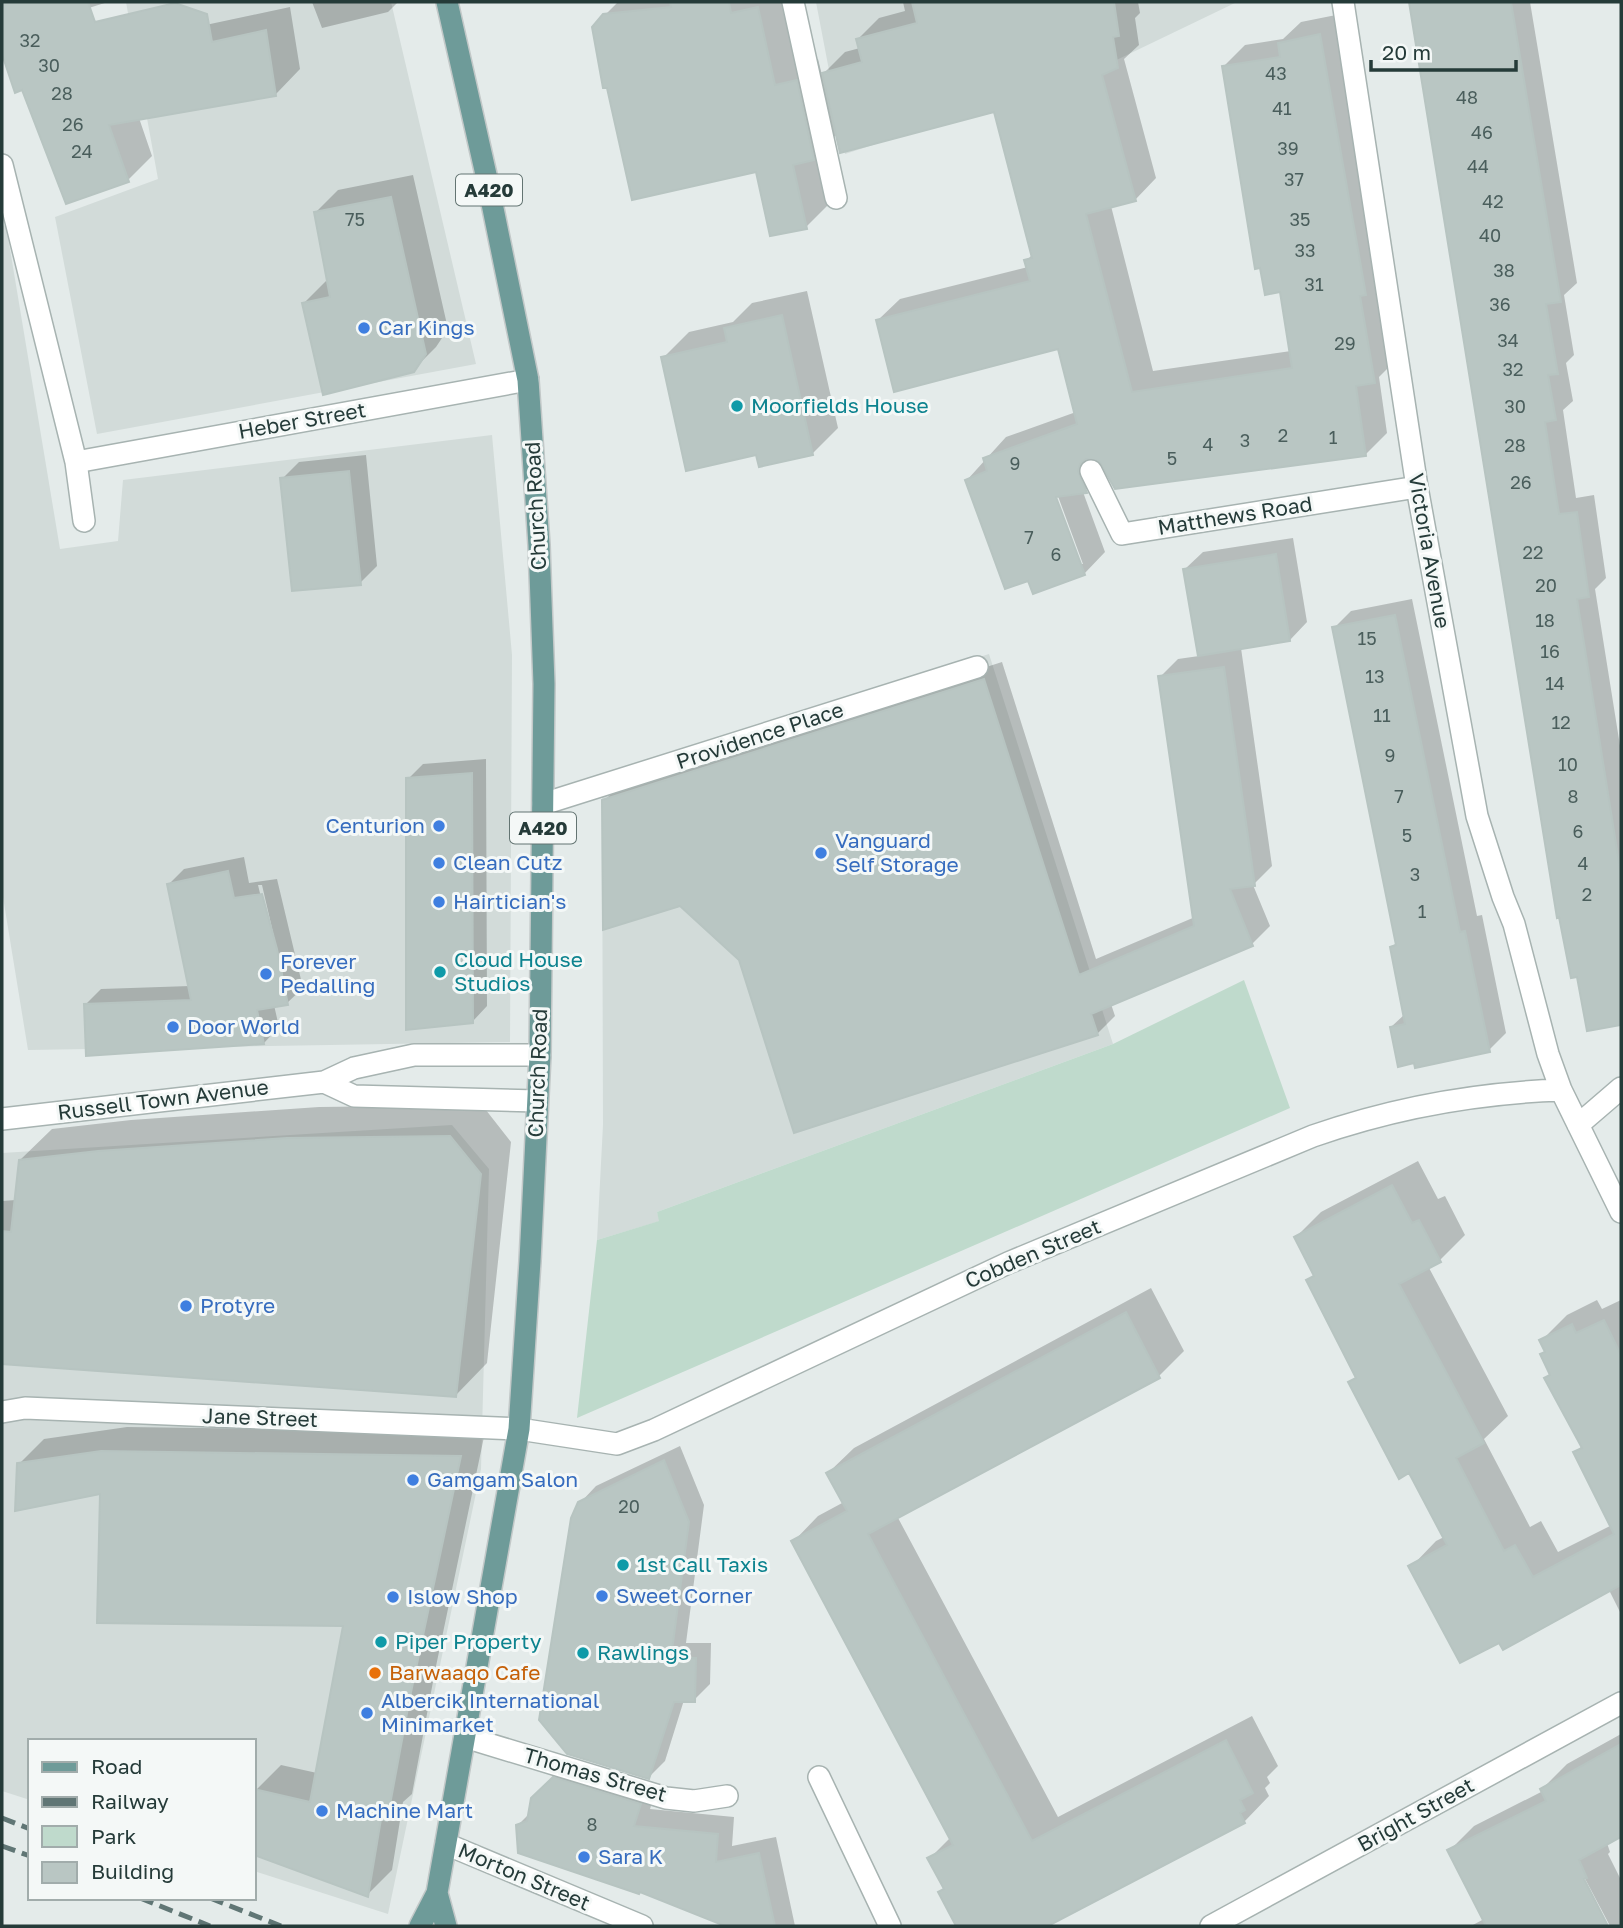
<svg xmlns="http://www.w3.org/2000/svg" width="1623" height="1928" font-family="'Golos Text',sans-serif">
<rect width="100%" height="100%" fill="#e4ebea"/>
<path fill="#d2dbd9" d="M126 2H391L476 364 97 434 55 217 158 179Z
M816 2H1237L1077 79 845 154Z
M6 225 60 549 118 541 123 480 492 435 512 655 510 1042 28 1050 2 891V226Z
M989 654 1113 1044 657 1212 660 1221 597 1240 603 1125 602 778Z
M452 1125 489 1169 481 1469 388 1914 254 1871V1741H30V1800L2 1791V1153Z"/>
<path fill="#bfdacc" d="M1244 980 1290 1108 577 1418 597 1240 659 1221 657 1212 1113 1044Z"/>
<path fill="#0003" fill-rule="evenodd" d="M2 2H108L2 35Z
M312 2H398L388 12 322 28Z
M618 2H783L797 64 818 59 822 75 845 52 860 48 858 39 879 18 905 11 903 2H1138L1140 13 1135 18 1139 45 1124 59 1156 178 1135 200 1111 206 1153 371 1291 351 1282 290 1224 66 1245 45 1283 39 1301 22 1341 14 1396 360 1379 377 1387 433 1365 455 1107 471 1083 492 1105 552 1084 574 1029 579 967 480 1006 437 1076 412 1059 347 878 320 900 299 1028 267 1026 261 1033 254 995 109 837 134 817 154 828 205 806 227 757 170 605 15ZM1055 488 1083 564H1079L1052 489Z
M1409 2H1530L1577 283 1564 295 1574 355 1566 363 1573 401 1563 410 1576 498 1594 495 1606 578 1595 589 1621 752V1022L1588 1029 1494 505Z
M290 7 300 69 276 94 139 118 152 156 128 180 46 59Z
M413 175 448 329 436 347 413 370 304 303 327 280 316 212 338 190Z
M807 291 838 428 813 453H758L663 358 689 332 733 322 752 303Z
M366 455 377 566 360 583 282 479 299 462Z
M1293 538 1307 622 1290 640 1241 648 1272 866 1253 885 1270 926 1252 944 1111 1004 1115 1016 1097 1034 740 959 604 801 622 783 1002 662 1096 959 1195 917 1160 677 1178 659 1199 656 1185 569 1203 552Z
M1412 599 1477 916 1482 915 1506 1033 1489 1050 1391 1027 1405 1014 1392 947 1397 942 1334 628 1351 611Z
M486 759 487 1006 473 1021 408 779 423 764Z
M244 857 249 883 277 879 303 988 287 1003 274 1005 279 1027 264 1043 85 1005 101 989 190 986 169 884 184 869ZM258 885H262L287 993H284Z
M482 1105 511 1142 487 1363 456 1395 2 1362V1201L16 1200 20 1160 52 1129 131 1120 319 1107Z
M1418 1161 1438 1199 1445 1196 1465 1235 1440 1260 1428 1266 1508 1416 1484 1439 1530 1527 1541 1521 1558 1552 1612 1525 1575 1453 1582 1446 1546 1378 1551 1373 1542 1354 1546 1350 1541 1341 1567 1315 1597 1300 1602 1309 1621 1300V1614L1609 1590 1499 1640 1411 1567 1436 1541 1444 1537 1410 1471 1350 1383 1357 1376 1308 1280 1315 1274 1296 1237 1321 1212Z
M1151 1288 1184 1351 1159 1376 897 1516 1058 1817 1252 1716 1278 1766 1267 1777 1270 1783 1265 1788 1269 1796 1244 1822 1044 1926H958L940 1893 945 1888 929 1859 951 1837 793 1542 818 1516 844 1502 828 1473 854 1448Z
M127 1427 485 1432 435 1671 412 1794 403 1802 392 1870 367 1895 254 1853V1803L256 1790 281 1765 317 1773 345 1624 102 1492 19 1464 44 1439Z
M680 1446 704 1505 686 1643H711L710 1684 694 1700H684L665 1761 649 1777 580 1503 596 1486Z
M1621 1734V1835L1607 1843 1610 1852 1608 1854 1621 1880V1926H1610L1581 1871 1578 1872 1606 1926H1471L1484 1919 1449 1851 1474 1826 1543 1791 1542 1789 1567 1764Z
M571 1761 657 1787 650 1809 734 1817 732 1846 776 1837 795 1926H730L641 1890 517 1826 530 1813 533 1799Z"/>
<path fill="#b9c6c3" stroke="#b7c4c1" stroke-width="2" d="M2 2H88L95 22 175 3 207 14 212 42 266 30 276 96 109 125 129 182 66 204 22 90 15 93 2 54Z
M670 2H729L731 13 758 7 775 85 797 80 814 160 793 165 807 229 770 236 756 172 632 200 607 88H603L592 27 603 14 671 7Z
M912 2H1114L1119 36 1113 37 1118 68 1102 75 1136 201 1086 214 1132 392 1292 368 1280 292 1265 295 1260 268 1255 269 1222 66 1280 57 1278 43 1320 34 1366 295 1360 296 1375 383 1356 386 1366 456 1115 489 1099 461 1086 459 1080 464 1078 471 1087 493 1056 497 1085 575 1033 594 1028 581 1005 589 965 480 987 471 983 458 1077 424 1058 349 894 392 876 320 1030 281 1024 260 1032 258 994 112 840 153 822 73 862 62 856 39 917 23Z
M1409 2H1511L1561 302 1546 304 1558 374 1548 375 1556 420 1545 422 1559 514 1577 512 1589 597 1577 599 1621 875V1025L1587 1031 1577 977 1571 978 1559 917 1557 918Z
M391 197 426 354 414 372 323 395 302 303 330 297 314 212Z
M782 315 813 455 759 467 756 455 686 471 661 357 727 342 724 328Z
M349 471 361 585 292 591 280 478Z
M1276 554 1290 641 1198 656 1183 569Z
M1395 615 1460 932 1465 931 1490 1052 1415 1068 1414 1063 1398 1067 1390 1027 1405 1024 1390 947 1396 945 1332 627Z
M1224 667 1255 886 1230 889 1253 946 1091 1014 1098 1035 794 1133 739 960 680 906 603 930 602 800 984 679 1079 975 1194 926 1158 676Z
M472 773 473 1023 406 1030V778Z
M228 871 234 898 262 894 277 949 288 1005 257 1010 264 1044 86 1056 84 1004 191 1000 167 884Z
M450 1136 481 1174 456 1397 2 1364V1231L11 1232 19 1160 98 1151 287 1138Z
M1392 1185 1412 1223 1419 1220 1441 1262 1399 1284 1484 1443 1456 1458 1504 1551 1515 1545 1533 1577 1614 1534 1573 1452 1582 1448 1544 1378 1550 1375 1540 1354 1545 1352 1539 1340 1572 1324 1576 1333 1604 1320 1621 1355V1585L1503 1650 1499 1643 1460 1663 1408 1566 1447 1545 1409 1473 1399 1479 1348 1382 1356 1378 1306 1280 1314 1276 1294 1237Z
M1126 1312 1160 1378 868 1534 1032 1841 1226 1740 1253 1793 1240 1800 1245 1810 1240 1813 1245 1823 1048 1926H956L938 1892 944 1889 927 1858 953 1845 791 1541 847 1511 826 1473Z
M101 1451 461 1456 410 1697 387 1821 381 1819 368 1897 254 1855V1789L310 1802 343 1626 97 1623 100 1494 15 1511 17 1463Z
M664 1460 689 1522 671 1658H696L695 1702H674L649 1779 567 1754 539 1720 571 1518 578 1502Z
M1621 1744V1837L1579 1860 1587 1878 1584 1879 1608 1926H1486L1447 1850 1546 1801 1540 1789Z
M553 1777 641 1804 634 1826 718 1834 716 1862 759 1853 775 1926H725L640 1892 639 1894 518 1853 516 1825 527 1821 531 1798Z"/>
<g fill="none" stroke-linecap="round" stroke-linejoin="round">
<g stroke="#a7b3b1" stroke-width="24">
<path id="street" d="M793 2 836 198
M1343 2 1417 487 1477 816 1503 897 1514 924 1548 1054 1561 1090 1621 1212
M2 165 76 462 84 521
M76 462 528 380
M1091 471 1122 534 1417 487
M543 804 977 667
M324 1082 354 1096 537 1101
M2 1119 324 1082 354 1068 414 1055H540
M1578 1125 1621 1088
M2 1412 25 1408 519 1429 617 1444 654 1430 1008 1263 1313 1136C1393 1108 1477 1093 1561 1090
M465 1737 666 1798 694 1801 727 1796
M819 1777 890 1926
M446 1844 642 1926
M1211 1926 1621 1703"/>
</g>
<g stroke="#c2c8c8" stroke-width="24">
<path id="primary" d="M437 1893 446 1926
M420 1926 437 1893 519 1429 530 1261 540 1055 544 684 539 545 528 380 487 179 447 2"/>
</g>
<use href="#street" stroke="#fff" stroke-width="21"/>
<use href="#primary" stroke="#6e9b99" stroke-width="21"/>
<path stroke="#607675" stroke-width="5" stroke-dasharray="14 7" stroke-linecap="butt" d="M2 1818 30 1829
M2 1846 30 1856
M140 1898 210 1926
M210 1898 281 1926"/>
</g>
<g fill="#3f7fe0" stroke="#f4f8f7" stroke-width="2.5">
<circle cx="364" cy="328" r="7"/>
<circle cx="439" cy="826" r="7"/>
<circle cx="821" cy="853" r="7"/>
<circle cx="439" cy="863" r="7"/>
<circle cx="439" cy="902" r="7"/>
<circle cx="266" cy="974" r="7"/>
<circle cx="173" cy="1027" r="7"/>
<circle cx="186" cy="1306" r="7"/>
<circle cx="413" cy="1480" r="7"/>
<circle cx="602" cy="1596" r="7"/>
<circle cx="393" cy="1597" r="7"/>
<circle cx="367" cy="1713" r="7"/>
<circle cx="322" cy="1811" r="7"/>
<circle cx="584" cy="1857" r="7"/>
</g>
<g fill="#0f9aa8" stroke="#f4f8f7" stroke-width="2.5">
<circle cx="737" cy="406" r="7"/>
<circle cx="440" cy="972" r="7"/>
<circle cx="623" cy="1565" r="7"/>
<circle cx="381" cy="1642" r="7"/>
<circle cx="583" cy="1653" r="7"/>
</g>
<circle fill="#e8710a" stroke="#f4f8f7" stroke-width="2.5" cx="375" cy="1673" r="7"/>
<g text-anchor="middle" stroke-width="6" stroke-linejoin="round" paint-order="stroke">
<g font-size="18" fill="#4a5e5c">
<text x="30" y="47">32</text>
<text x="49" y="72">30</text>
<text x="1276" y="80">43</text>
<text x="62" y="100">28</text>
<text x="1467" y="104">48</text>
<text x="1282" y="115">41</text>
<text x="73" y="131">26</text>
<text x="1482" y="139">46</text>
<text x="1288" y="155">39</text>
<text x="82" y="158">24</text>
<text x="1478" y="173">44</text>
<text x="1294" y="186">37</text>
<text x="1493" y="208">42</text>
<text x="355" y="226">75</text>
<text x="1300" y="226">35</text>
<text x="1490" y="242">40</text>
<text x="1305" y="257">33</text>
<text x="1504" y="277">38</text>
<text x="1314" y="291">31</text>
<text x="1500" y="311">36</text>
<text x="1508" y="347">34</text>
<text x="1345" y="350">29</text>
<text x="1513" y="376">32</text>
<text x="1515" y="413">30</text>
<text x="1283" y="442">2</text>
<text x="1333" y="444">1</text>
<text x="1245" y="447">3</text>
<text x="1208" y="451">4</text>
<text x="1515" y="452">28</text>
<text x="1172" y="465">5</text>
<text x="1015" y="470">9</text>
<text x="1521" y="489">26</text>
<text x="1029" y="544">7</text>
<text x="1533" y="559">22</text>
<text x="1056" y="561">6</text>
<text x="1546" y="592">20</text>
<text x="1545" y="627">18</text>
<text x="1367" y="645">15</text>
<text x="1550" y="658">16</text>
<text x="1375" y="683">13</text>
<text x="1555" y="690">14</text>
<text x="1382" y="722">11</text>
<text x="1561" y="729">12</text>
<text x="1390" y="762">9</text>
<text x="1568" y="771">10</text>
<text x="1399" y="803">7</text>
<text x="1573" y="803">8</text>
<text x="1578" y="838">6</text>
<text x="1407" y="842">5</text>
<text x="1583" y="870">4</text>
<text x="1415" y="881">3</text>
<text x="1587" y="901">2</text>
<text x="1422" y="918">1</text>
<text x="629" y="1513">20</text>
<text x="592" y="1831">8</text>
</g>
<g fill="#f4f8f7" stroke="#637472" stroke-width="2">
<rect x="456" y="174.5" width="66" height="31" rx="5"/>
<rect x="510" y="812.5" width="66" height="31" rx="5"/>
</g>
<g font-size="19" font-weight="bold" fill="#253b39">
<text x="489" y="197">A420</text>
<text x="543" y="835">A420</text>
</g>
<g font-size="21" fill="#366cbe" stroke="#f4f8f7" text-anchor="start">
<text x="378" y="335">Car Kings</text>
<text x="425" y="833" text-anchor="end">Centurion</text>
<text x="835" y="848">Vanguard<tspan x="835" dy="24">Self Storage</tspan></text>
<text x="453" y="870">Clean Cutz</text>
<text x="453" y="909">Hairtician's</text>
<text x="280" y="969">Forever<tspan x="280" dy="24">Pedalling</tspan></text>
<text x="187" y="1034">Door World</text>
<text x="200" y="1313">Protyre</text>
<text x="427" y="1487">Gamgam Salon</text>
<text x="616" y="1603">Sweet Corner</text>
<text x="407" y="1604">Islow Shop</text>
<text x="381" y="1708">Albercik International<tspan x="381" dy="24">Minimarket</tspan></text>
<text x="336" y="1818">Machine Mart</text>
<text x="598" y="1864">Sara K</text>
</g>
<g font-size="21" fill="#0d838f" stroke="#f4f8f7" text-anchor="start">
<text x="751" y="413">Moorfields House</text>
<text x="454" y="967">Cloud House<tspan x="454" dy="24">Studios</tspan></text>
<text x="637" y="1572">1st Call Taxis</text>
<text x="395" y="1649">Piper Property</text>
<text x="597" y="1660">Rawlings</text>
</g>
<g font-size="21" fill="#253b39" stroke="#f4f8f7">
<text transform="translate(302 421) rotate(-10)" y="7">Heber Street</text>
<text transform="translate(536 506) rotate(-93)" y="7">Church Road</text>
<text transform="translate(1235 516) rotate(-9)" y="7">Matthews Road</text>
<text transform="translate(1429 551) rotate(80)" y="7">Victoria Avenue</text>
<text transform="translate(760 736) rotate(-18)" y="7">Providence Place</text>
<text transform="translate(538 1073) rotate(-88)" y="7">Church Road</text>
<text transform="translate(163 1100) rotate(-7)" y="7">Russell Town Avenue</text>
<text transform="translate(1033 1254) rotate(-23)" y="7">Cobden Street</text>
<text transform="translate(260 1418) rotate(2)" y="7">Jane Street</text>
<text transform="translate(595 1775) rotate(16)" y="7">Thomas Street</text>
<text transform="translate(1416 1815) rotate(-29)" y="7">Bright Street</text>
<text transform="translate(524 1877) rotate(23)" y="7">Morton Street</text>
</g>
<g font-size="21" fill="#c56008" stroke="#f4f8f7" text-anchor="start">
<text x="389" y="1680">Barwaaqo Cafe</text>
</g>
</g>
<rect width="1623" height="1928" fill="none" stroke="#253b39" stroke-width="7"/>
<rect x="28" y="1739" width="228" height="161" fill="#f4f8f7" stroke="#a1acab" stroke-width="2"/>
<rect x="42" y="1762" width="35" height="10" fill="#6e9b99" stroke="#a1acab" stroke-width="2"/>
<text x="91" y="1774" font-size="21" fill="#253b39">Road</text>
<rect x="42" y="1797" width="35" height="10" fill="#607675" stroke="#a1acab" stroke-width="2"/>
<text x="91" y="1809" font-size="21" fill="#253b39">Railway</text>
<rect x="42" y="1826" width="35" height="21" fill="#bfdacc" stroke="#a1acab" stroke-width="2"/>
<text x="91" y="1844" font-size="21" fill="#253b39">Park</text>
<rect x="42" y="1862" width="35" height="21" fill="#b9c6c3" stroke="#a1acab" stroke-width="2"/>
<text x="91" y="1879" font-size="21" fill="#253b39">Building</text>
<path d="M1371 60v10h145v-10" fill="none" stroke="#253b39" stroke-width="3.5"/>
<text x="1382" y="60" font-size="21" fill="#253b39" stroke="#f4f8f7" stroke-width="5" paint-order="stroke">20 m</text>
</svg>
